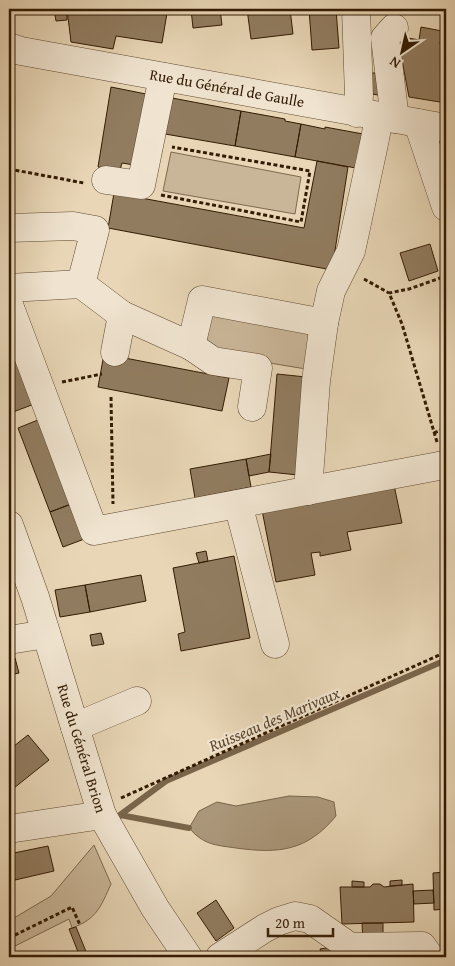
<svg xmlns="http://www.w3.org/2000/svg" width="455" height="966" font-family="'Gentium Book Plus',serif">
<rect width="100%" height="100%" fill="#e8d6b6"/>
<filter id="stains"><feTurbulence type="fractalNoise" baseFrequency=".004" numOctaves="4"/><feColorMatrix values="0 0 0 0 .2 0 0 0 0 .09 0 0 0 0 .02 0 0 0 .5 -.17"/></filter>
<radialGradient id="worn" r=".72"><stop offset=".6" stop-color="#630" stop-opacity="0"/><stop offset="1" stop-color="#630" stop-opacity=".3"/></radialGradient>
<path fill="#c9b698" stroke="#7e684e" d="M171 152 301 177 295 214 163 191Z
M210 309 319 328 312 370 215 354 204 343Z
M94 845 111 884C101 906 97 919 72 928L69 919 13 947 9 957V921L51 896Z"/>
<path fill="#aa9679" stroke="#7a654a" d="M289 796 318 797 334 802 336 816C307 851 279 854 236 848 215 845 204 845 189 828L199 811 217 802 236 806Z"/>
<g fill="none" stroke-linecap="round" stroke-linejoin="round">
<path stroke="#7a654a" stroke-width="6" d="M120 815 166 781 446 660
M120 816V815L189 828"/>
</g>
<path fill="#917c60" stroke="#331b03" d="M54 9H67V20L56 21Z
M67 9H143L167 13 162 43 116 36 113 49 71 42Z
M191 9H220L222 25 193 28Z
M247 9H290L293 34 251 39Z
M309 9H336L339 48 312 50Z
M421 27 442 31 440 44 446 45V103L409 97 398 39 403 37 419 40Z
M365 73H377L378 95 366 93Z
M111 87 146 94 134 165 122 163 120 170 98 167Z
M172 98 241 111 235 146 165 134Z
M241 111 285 119V121L301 124 295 157 235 146Z
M301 124 325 129V127L363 134 356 168 295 157Z
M317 161 348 167 332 270 108 228 114 193 304 228Z
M430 244 438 271 409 281 400 253Z
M9 327 37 403 13 412 9 400Z
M104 354 229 378 222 411 98 387Z
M277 374 306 377 298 475 269 472Z
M43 418 74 503 50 512 18 428Z
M271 454 269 472 249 476 246 459Z
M246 459 251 487 195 498 190 469Z
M394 485 402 523 347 532 351 550 320 556V552L311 553 315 575 276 582 262 510Z
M74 503 87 538 63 547 50 512Z
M206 551 208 561 199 563 196 553Z
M234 556 250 638 181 651 178 634 185 632 173 568Z
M141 575 146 601 90 612 85 585Z
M85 585 90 612 60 617 55 590Z
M101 633 104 644 92 646 90 635Z
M15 658 19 673 9 675V660Z
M9 680 14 700 9 702Z
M28 735 49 760 9 792V750Z
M48 846 54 871 15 880 9 854Z
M9 854 15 880 9 882Z
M446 872V909L434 910 433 873Z
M402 880V885L390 886V881Z
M352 881 364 882V887H352Z
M373 884H380L384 887 413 884 414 922 342 924 340 887H370Z
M433 890 434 903 414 904 413 891Z
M216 900 234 928 216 941 197 913Z
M362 923H383V943H363Z
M76 927 87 954 80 957 69 929Z
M338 946 340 954 322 957 320 949Z"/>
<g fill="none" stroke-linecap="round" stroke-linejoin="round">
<g stroke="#604a30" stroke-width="29">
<g id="minor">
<path d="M356 9 359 96 357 113"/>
<path d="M394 28 385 38 395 119"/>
<path id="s1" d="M9 47 21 51 446 128"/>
<path d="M418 123 446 207"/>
<path d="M106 180 141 185 163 77"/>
<path d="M9 228 73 226 95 230 81 284"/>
<path d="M9 288 81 284 122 315 191 346 202 300 324 323"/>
<path d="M9 305 94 531 444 465"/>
<path d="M191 346 213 361 258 368 252 407"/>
<path d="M115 352 122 315"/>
<path d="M308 491 316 381 324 323 331 291 351 251 375 139 379 117"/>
<path d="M238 504 275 644"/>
<path id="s2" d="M9 525 35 597 102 815 155 908 188 957"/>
<path d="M9 640 46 634"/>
<path d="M75 727 137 701"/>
<path d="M9 829 102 815"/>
<path d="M220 957 265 928 279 921 295 916 310 919 350 947 422 946 430 957"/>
</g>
</g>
<path stroke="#331b03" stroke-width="3" stroke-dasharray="4 2.5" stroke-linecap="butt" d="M9 169 84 183
M9 181 11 205
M161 195 301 222 310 171 172 147
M364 279 389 293
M62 382 102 374
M111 397 113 504
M434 433 446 428
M437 442 402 324 389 293 409 289 446 276
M121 798 446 652
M9 938 72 907 80 925"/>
<use href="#minor" stroke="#f0e4d0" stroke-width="28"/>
</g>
<g text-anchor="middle" stroke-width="4.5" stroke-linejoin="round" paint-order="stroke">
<g font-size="15" fill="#331b03" stroke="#f0e4d0">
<text dy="5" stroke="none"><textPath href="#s1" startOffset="222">Rue du Général de Gaulle</textPath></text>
<text dy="5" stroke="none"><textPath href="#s2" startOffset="235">Rue du Général Brion</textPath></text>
</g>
<g font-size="16" font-style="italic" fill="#5d462c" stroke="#f0e4d0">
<text transform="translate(274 719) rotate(-23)" y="6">Ruisseau des Marivaux</text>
</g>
</g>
<rect width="455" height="966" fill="none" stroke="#e8d6b6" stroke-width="30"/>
<rect x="10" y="10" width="435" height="946" fill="none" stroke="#331b03" stroke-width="2.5"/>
<rect x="15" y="15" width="425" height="936" fill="none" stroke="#331b03"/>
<g transform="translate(402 52) rotate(214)" stroke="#f0e4d0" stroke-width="4" paint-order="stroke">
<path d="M0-4L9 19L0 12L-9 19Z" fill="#331b03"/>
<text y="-8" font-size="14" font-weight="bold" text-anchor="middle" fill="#331b03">N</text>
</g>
<path d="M268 928v8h65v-8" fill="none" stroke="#331b03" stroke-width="2.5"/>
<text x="275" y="928" font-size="15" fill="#331b03" stroke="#f0e4d0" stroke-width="4" paint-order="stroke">20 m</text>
<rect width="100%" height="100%" filter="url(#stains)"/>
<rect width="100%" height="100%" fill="url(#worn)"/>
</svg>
